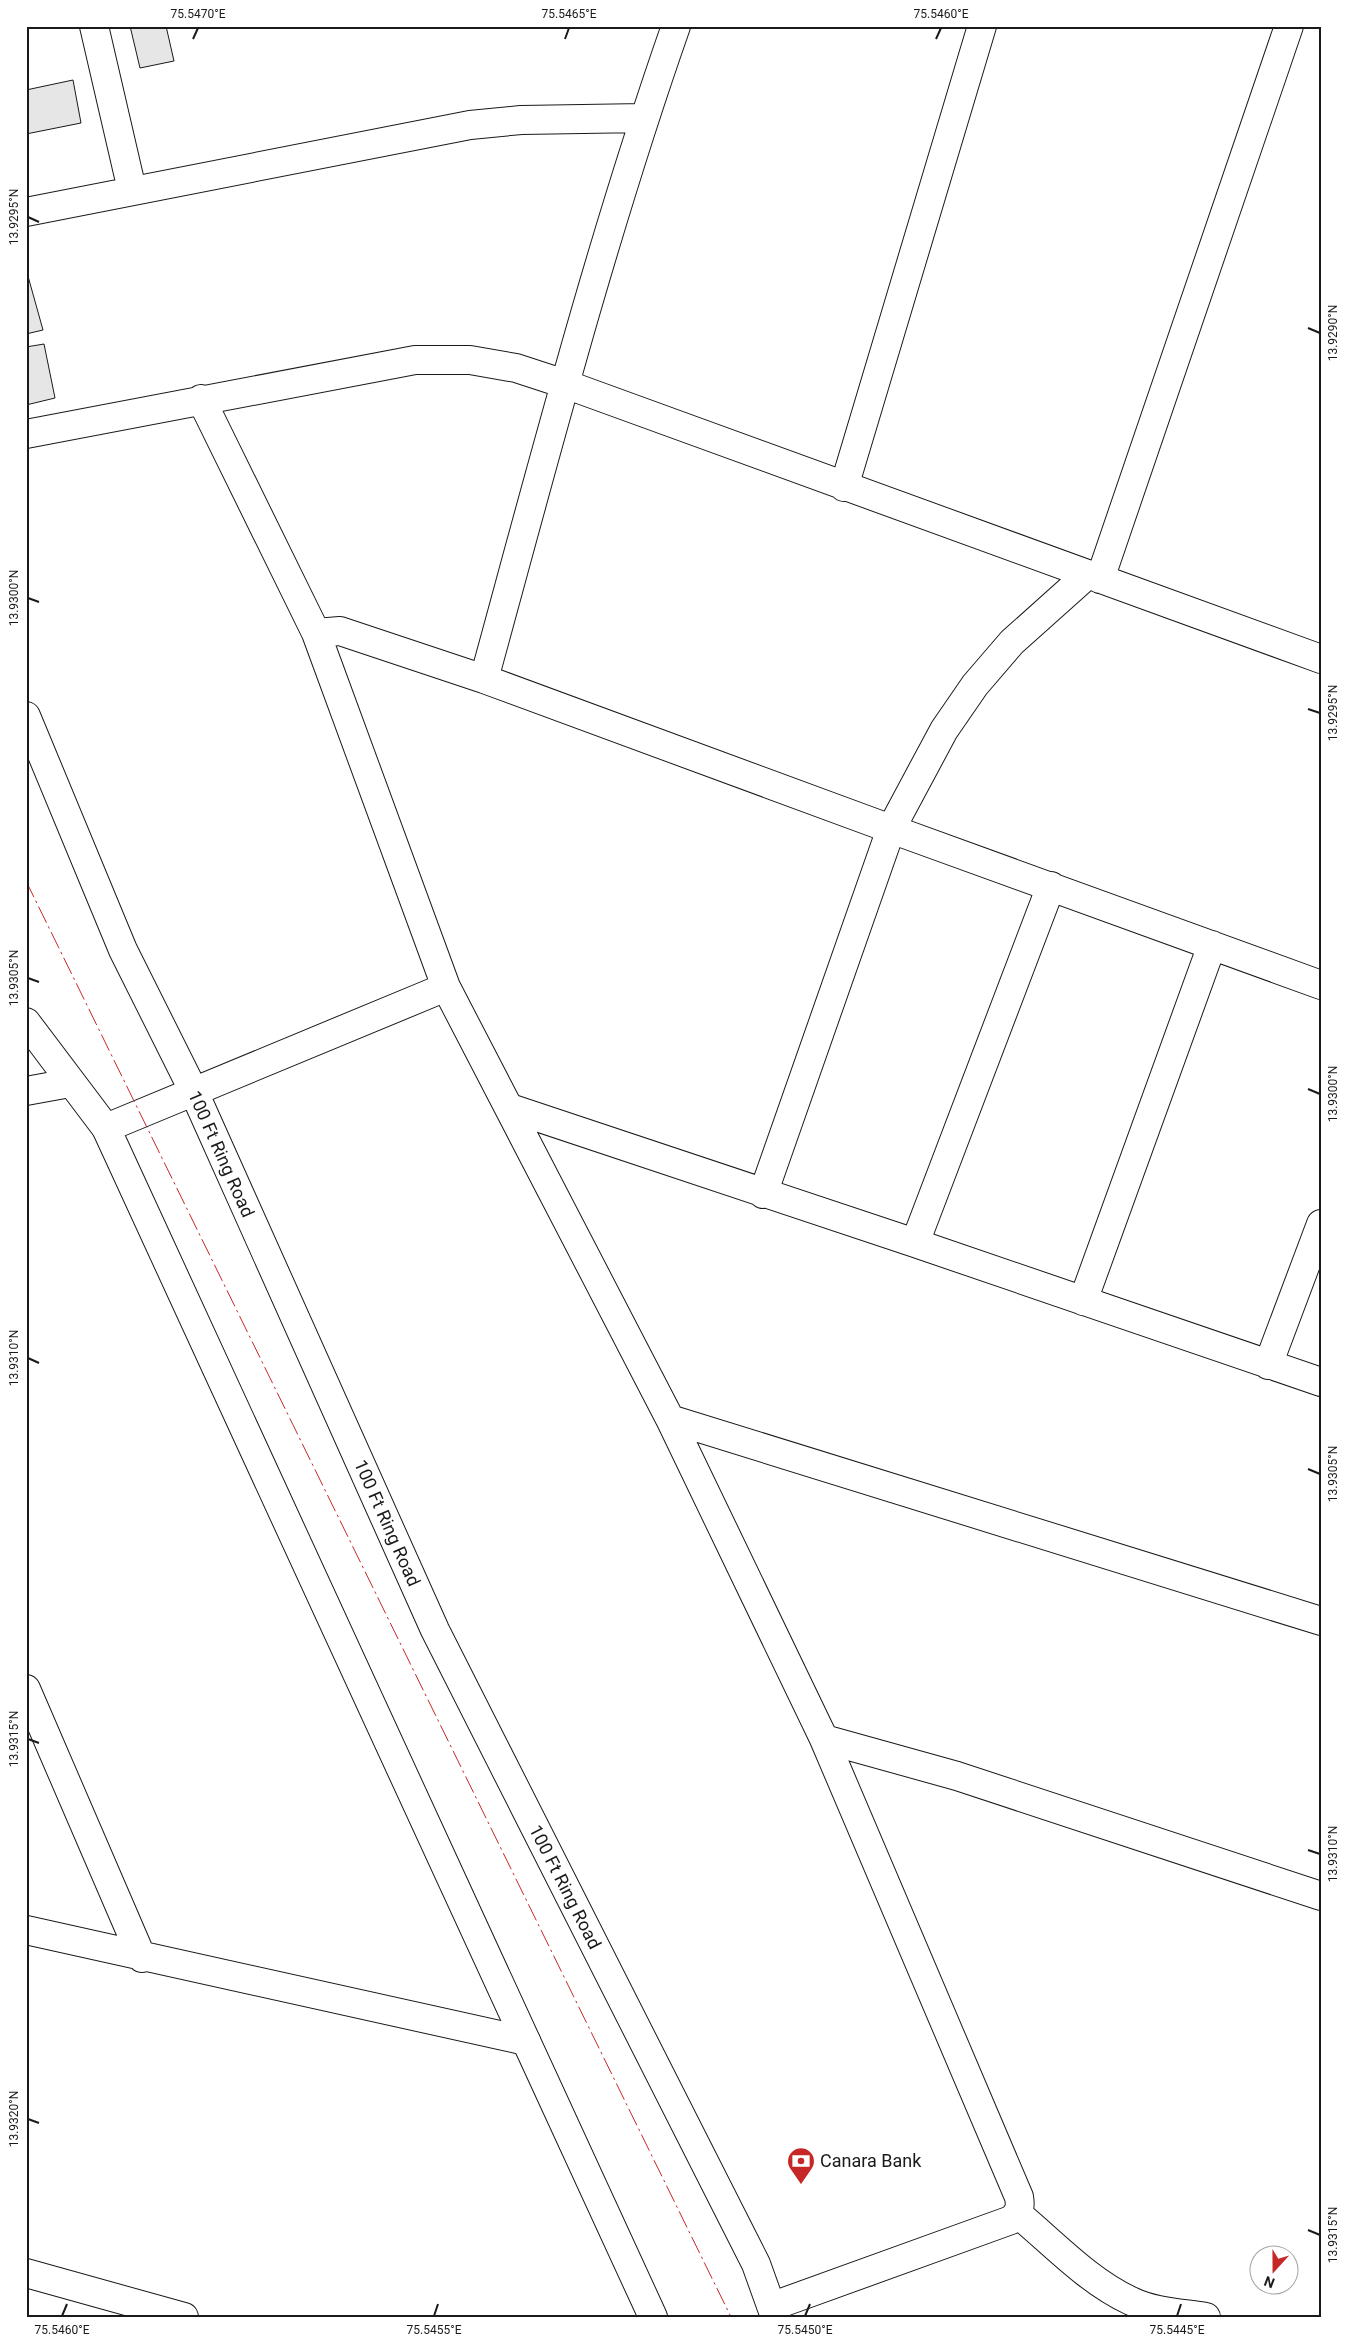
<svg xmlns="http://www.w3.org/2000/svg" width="1347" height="2343" font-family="Roboto,sans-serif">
<rect width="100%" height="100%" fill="#fff"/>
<path fill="#e6e6e6" stroke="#1a1a1a" d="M130 26H166L174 61 140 68Z
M73 80 81 123 26 134V90Z
M26 269 43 330 26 334Z
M44 344 55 398 26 405V347Z"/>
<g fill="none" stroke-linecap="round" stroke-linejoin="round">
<g stroke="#1a1a1a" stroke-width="30">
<path id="minor" d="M94 26 132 190
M26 212 470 125 521 120 644 118
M201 399 316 633
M26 434 415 360H470L516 368 565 384 1321 659
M844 487 982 26
M1100 579 1289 26
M484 679C544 460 601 240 676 26
M446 987 670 1419 824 1739 1019 2197C1021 2208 1019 2213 1011 2220L773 2306
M26 1091 70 1083
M510 1108 915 1243 1321 1382
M106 1128 446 987 316 633 340 631 484 679 891 829 1321 985
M763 1194 891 829 944 730 975 685 1012 642 1088 574
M915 1243 1051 886
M1083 1301 1212 945
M1268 1365 1321 1224
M670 1419 1321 1621
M26 1689 142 1958
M824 1739 957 1776 1321 1896
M26 1930 526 2041
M1018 2214C1054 2244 1088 2281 1131 2301 1153 2312 1181 2313 1206 2317"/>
</g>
<g stroke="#1a1a1a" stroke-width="30">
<path id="primary" d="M26 716 123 950 194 1092 435 1630 756 2264 775 2317
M26 1022 106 1128 653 2317
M26 2273 184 2317"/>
</g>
<use href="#minor" stroke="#fff" stroke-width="28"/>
<use href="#primary" stroke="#fff" stroke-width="28"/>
<path stroke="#c62828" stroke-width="1" stroke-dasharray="18 4 2.5 4" stroke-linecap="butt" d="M26 881 731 2317"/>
</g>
<path fill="none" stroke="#1a1a1a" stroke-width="2" d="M193 39 198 28M565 39 569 28M936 39 941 28M28 217 39 222M1308 328 1320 333M28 598 39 602M1308 709 1320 713M28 978 39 982M1308 1089 1320 1094M28 1358 39 1363M1308 1469 1320 1474M28 1739 39 1743M1308 1850 1320 1854M28 2119 39 2123M1308 2230 1320 2235M62 2316 67 2304M434 2316 438 2304M805 2316 810 2304M1177 2316 1181 2304"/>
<defs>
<g id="bank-pin" transform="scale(1.4375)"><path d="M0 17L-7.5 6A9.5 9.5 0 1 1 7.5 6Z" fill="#c62828" stroke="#fff"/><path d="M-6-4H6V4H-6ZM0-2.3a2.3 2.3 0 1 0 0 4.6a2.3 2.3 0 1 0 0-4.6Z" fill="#fff"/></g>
</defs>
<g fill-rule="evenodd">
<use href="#bank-pin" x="801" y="2161"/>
</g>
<g text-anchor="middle" stroke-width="4" stroke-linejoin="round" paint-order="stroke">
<g font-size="18" fill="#1a1a1a" stroke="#fff">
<text transform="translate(221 1154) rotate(66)" y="6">100 Ft Ring Road</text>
<text transform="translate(387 1523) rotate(66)" y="6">100 Ft Ring Road</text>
<text transform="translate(565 1887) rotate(63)" y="6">100 Ft Ring Road</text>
</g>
<g font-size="18" fill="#1a1a1a" stroke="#fff" text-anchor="start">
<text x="820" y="2167">Canara Bank</text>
</g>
</g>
<rect width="1347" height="2343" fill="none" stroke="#ffffff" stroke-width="55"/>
<g transform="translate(1274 2270) rotate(201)"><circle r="24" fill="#ffffff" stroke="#a3a3a3"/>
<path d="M0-4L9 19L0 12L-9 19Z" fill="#c62828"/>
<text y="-8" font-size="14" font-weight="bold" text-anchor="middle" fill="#1a1a1a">N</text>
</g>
<rect x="28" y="28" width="1292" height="2288" fill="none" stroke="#1a1a1a" stroke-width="2"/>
<g font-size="12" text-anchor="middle" fill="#1a1a1a">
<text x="198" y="18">75.5470°E</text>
<text x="569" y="18">75.5465°E</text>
<text x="941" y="18">75.5460°E</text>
<text transform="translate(14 217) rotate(-90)" y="4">13.9295°N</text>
<text transform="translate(1333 333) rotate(-90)" y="4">13.9290°N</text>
<text transform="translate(14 598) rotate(-90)" y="4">13.9300°N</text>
<text transform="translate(1333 713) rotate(-90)" y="4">13.9295°N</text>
<text transform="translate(14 978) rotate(-90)" y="4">13.9305°N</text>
<text transform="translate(1333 1094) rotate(-90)" y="4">13.9300°N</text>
<text transform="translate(14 1358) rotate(-90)" y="4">13.9310°N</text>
<text transform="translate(1333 1474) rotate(-90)" y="4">13.9305°N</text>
<text transform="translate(14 1739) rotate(-90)" y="4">13.9315°N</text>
<text transform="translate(1333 1854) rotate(-90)" y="4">13.9310°N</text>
<text transform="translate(14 2119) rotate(-90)" y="4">13.9320°N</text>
<text transform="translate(1333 2235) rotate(-90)" y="4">13.9315°N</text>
<text x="62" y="2334">75.5460°E</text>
<text x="434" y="2334">75.5455°E</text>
<text x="805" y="2334">75.5450°E</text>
<text x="1177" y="2334">75.5445°E</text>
</g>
</svg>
